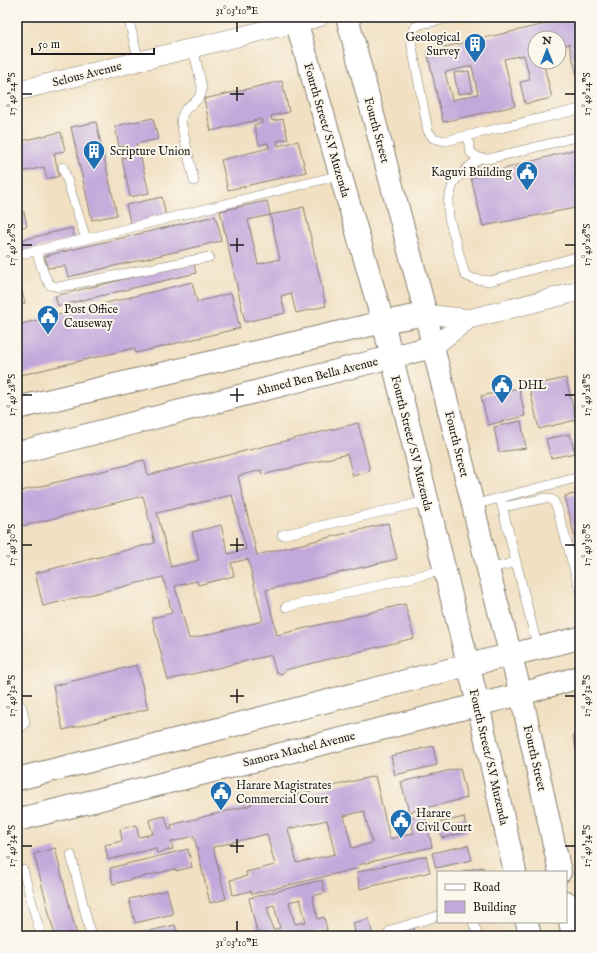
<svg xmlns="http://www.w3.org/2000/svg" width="597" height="953" font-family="'IM FELL English',serif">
<rect width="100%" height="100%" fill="#fbf7ec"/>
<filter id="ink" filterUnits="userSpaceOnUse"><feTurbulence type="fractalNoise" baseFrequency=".025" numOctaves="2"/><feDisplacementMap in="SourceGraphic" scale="8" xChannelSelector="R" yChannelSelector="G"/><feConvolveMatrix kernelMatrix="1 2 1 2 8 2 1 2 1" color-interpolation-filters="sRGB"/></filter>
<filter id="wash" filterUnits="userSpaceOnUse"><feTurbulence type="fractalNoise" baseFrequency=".012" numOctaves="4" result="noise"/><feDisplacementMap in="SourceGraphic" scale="16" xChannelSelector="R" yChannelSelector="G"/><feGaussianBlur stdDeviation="0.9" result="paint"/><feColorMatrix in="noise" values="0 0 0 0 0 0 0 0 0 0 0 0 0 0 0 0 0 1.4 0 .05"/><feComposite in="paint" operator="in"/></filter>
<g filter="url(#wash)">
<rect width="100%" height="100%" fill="#f1e0c2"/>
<g id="blocks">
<path fill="#c3a9db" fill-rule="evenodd" d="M576 17H580V88L569 44 559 47V38H535V62H543L552 98 525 104 520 82 530 80 524 55 504 59 515 106 443 122 427 51ZM472 66 478 94 452 100 445 72Z
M469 71 473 92 458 94 454 73Z
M282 81 289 112 271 116 272 121 283 119 288 139 277 141 278 146 298 141 306 172 228 190 221 160 269 148 268 143 259 145 254 125 262 123 261 119 211 131 204 99Z
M153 118 158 139 136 144 138 154H140L149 193 130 197 122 158 128 157 126 146 119 147 115 126Z
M96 122 117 215 92 220 71 127Z
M61 132 65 151 54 153 59 176 47 179 44 167 17 173V142Z
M580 148V207L483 226 471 178Z
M162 197 166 217 131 225 126 205Z
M267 201 270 215 304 207 326 306 296 313 291 293 281 296 285 313 245 322 220 211ZM270 215 280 259 258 264 248 220Z
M24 212 27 226 17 228V214Z
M215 216 219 229 221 241 68 277 65 266 47 268 45 256Z
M72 228 75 239 18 252 17 241Z
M194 264 196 273 58 306 55 296 182 265 185 266Z
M17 273 25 303 17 305Z
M192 282 197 302 231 293 240 328 136 353 134 348 17 376V325Z
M566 378 576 420 539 429 529 386Z
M519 388 525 416 488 425 481 396Z
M521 421 526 448 499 452 494 427Z
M358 423 370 471 353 476 347 454 262 475 261 470 238 476 257 555 388 523 397 559 266 590 277 635 405 604 414 638 285 670 282 674 276 672 271 655 168 680 152 618 172 613 163 577 43 606 35 573 155 543 143 496 23 526 17 500V492L135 463V462L144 460 148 475ZM232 495 246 549 228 554 221 525 192 532 199 560 171 567 157 513ZM248 559 263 621 189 639 175 586 197 581 198 585 234 576 231 563Z
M570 434 575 453 551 458 546 439Z
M580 493V546L577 547 565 496Z
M137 665 148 709 63 730 53 686Z
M580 734V761H579L573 736Z
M433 746 437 765 395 775 391 756Z
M460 768 467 798 409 812 401 782Z
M375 776 390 839 414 833 410 818 425 815 432 847 358 865 359 868 252 894 251 891 233 895 230 880 247 876 246 872 275 865 267 834 213 847 226 899 210 903 194 836 171 842 173 849 157 853 156 848 108 860 105 845 122 841 120 829 136 825 139 837 153 834 149 820 165 816 169 830 172 829 171 825 251 805V803L268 799 269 801ZM364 811 372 843 352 848 344 816ZM327 820 335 854 297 863 288 829Z
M464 817 467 832 442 838 438 823Z
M468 845 472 860 436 868 432 853Z
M55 848 77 936H55L34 854Z
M188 849 192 867 176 871 175 869 113 884 110 868Z
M426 856 430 872 360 889 357 872Z
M483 867 484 872H463V871Z
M322 880 325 893 312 896 318 919 324 917 327 930 302 936H258L249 898ZM300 899 306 922 295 924 289 902ZM274 905 280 928 273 930 267 907Z
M167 890 173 914 135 923 129 899Z
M369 919 373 936H356L353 923Z
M175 925 178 936H132V935Z
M414 928 416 936H402L401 931Z"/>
</g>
</g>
<g filter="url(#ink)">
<use href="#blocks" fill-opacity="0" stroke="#867e6f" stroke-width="1"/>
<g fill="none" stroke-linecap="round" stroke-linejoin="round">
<g stroke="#867e6f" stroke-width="10">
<path id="service" d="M128 17 139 62
M455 17 420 24 414 28 410 36 428 131 433 138 445 141 580 109
M193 48 202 87C202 106 182 102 181 122L194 181
M467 136 471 153 479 158 488 159 580 136
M479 158 454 181 448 201 449 218 465 275 474 279 490 281 580 256
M63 167 86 239
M36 250 45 277 50 285 58 287 209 257
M17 255 86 239 340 175
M500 498 538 649
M473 505 580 477
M503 507 546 498 553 500 557 508 580 590
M282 535 427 501
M488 569 516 562
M286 607 444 570
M71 855 91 936
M23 870 41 936
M473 922 478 936
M387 936 391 930 438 916"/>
</g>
<g stroke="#867e6f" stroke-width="20">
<path id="minor" d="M17 91 319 17
M426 314 469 319 580 291
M433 347 469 319
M17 709 20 722"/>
</g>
<g stroke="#867e6f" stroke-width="24">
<path id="tertiary" d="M17 408 383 322 426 314
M17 453 391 357 433 347"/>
</g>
<g stroke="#867e6f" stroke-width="24">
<path id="secondary" d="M295 17 383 322 478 704 515 872
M347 17 426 314 433 347 473 505 488 569 521 694 560 872
M566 902 573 936
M527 922 530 936"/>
</g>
<g stroke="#867e6f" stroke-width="24">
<path id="trunk" d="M17 779 191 736 468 665 580 638
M17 820 521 694 580 677"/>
</g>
<use href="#service" stroke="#fff" stroke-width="9"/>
<use href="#minor" stroke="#fff" stroke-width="19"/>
<use href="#tertiary" stroke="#fff" stroke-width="22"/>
<use href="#secondary" stroke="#fff" stroke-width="22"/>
<use href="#trunk" stroke="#fff" stroke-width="22"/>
</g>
</g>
<path fill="none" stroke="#1c1c1c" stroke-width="1.5" d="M237 22V32M237 87V101M22 94H32M230 94H244M565 94H575M237 238V252M22 245H32M230 245H244M565 245H575M237 388V402M22 395H32M230 395H244M565 395H575M237 538V552M22 545H32M230 545H244M565 545H575M237 689V703M22 696H32M230 696H244M565 696H575M237 839V853M22 846H32M230 846H244M565 846H575M237 921V931"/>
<defs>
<g id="building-pin" transform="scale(1.15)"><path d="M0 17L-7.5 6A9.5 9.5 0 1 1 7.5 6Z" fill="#1f6fb2" stroke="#fbf7ec"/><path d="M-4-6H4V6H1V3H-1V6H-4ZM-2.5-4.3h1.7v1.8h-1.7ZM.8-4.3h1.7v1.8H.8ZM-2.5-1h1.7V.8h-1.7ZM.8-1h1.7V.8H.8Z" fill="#fff"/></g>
<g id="civic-pin" transform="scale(1.15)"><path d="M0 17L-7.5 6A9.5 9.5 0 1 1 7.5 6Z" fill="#1f6fb2" stroke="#fbf7ec"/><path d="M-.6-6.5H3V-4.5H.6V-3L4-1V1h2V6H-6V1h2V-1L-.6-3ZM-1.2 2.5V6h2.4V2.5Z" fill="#fff"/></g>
</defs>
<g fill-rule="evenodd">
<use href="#building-pin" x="475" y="44"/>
<use href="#building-pin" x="94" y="151"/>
<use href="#civic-pin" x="527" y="172"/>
<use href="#civic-pin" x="48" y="316"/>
<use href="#civic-pin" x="502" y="385"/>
<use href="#civic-pin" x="221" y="792"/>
<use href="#civic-pin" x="401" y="820"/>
</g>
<g text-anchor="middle" stroke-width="4" stroke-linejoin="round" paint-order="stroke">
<g font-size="12" fill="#1c1c1c" stroke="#fbf7ec" text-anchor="start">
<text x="460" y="41" text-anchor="end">Geological<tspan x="460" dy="14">Survey</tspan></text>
<text x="110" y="155">Scripture Union</text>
<text x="512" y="176" text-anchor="end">Kaguvi Building</text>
<text x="64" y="313">Post Office<tspan x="64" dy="14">Causeway</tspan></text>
<text x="518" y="389">DHL</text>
<text x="236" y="789">Harare Magistrates<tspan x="236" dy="14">Commercial Court</tspan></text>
<text x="416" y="817">Harare<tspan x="416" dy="14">Civil Court</tspan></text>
</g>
<g font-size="12" fill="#1c1c1c" stroke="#fbf7ec">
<text transform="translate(87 74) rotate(-14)" y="4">Selous Avenue</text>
<text transform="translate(327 130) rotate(74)" y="4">Fourth Street/ S.V Muzenda</text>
<text transform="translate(377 130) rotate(75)" y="4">Fourth Street</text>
<text transform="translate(317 376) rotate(-14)" y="4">Ahmed Ben Bella Avenue</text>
<text transform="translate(412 443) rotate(76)" y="4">Fourth Street/ S.V Muzenda</text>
<text transform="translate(457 444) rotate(76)" y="4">Fourth Street</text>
<text transform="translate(299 749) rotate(-14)" y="4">Samora Machel Avenue</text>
<text transform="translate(489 757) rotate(77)" y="4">Fourth Street/ S.V Muzenda</text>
<text transform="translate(535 758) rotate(77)" y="4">Fourth Street</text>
</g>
</g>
<rect width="597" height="953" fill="none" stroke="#fbf7ec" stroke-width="44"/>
<rect x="437" y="871" width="130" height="52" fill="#fbf7ec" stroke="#a29f99"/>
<rect x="445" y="884" width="20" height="6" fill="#ffffff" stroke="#a29f99"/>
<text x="473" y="891" font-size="12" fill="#1c1c1c">Road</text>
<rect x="445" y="901" width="20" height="12" fill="#c3a9db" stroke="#a29f99"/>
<text x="473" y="911" font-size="12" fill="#1c1c1c">Building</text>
<g transform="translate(547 50)"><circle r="19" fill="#fbf7ec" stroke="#a29f99"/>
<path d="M0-3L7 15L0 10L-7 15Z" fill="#1f6fb2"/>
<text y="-6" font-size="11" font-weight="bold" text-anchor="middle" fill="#1c1c1c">N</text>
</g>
<path d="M32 48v6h122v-6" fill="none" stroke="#1c1c1c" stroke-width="2"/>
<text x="38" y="48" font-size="12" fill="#1c1c1c" stroke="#fbf7ec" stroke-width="3" paint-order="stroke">50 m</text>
<rect x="22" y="22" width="553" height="909" fill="none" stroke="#1c1c1c" stroke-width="1.5"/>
<g font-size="10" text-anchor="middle" fill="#1c1c1c">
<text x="237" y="14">31°03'10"E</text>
<text transform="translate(11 94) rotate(-90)" y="4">17°49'24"S</text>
<text transform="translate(586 94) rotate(-90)" y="4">17°49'24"S</text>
<text transform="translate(11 245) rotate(-90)" y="4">17°49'26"S</text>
<text transform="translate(586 245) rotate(-90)" y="4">17°49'26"S</text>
<text transform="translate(11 395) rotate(-90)" y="4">17°49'28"S</text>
<text transform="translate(586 395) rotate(-90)" y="4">17°49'28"S</text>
<text transform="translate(11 545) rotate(-90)" y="4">17°49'30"S</text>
<text transform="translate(586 545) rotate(-90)" y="4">17°49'30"S</text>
<text transform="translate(11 696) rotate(-90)" y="4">17°49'32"S</text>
<text transform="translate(586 696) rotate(-90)" y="4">17°49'32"S</text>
<text transform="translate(11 846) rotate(-90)" y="4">17°49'34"S</text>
<text transform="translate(586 846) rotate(-90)" y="4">17°49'34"S</text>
<text x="237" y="946">31°03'10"E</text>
</g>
</svg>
